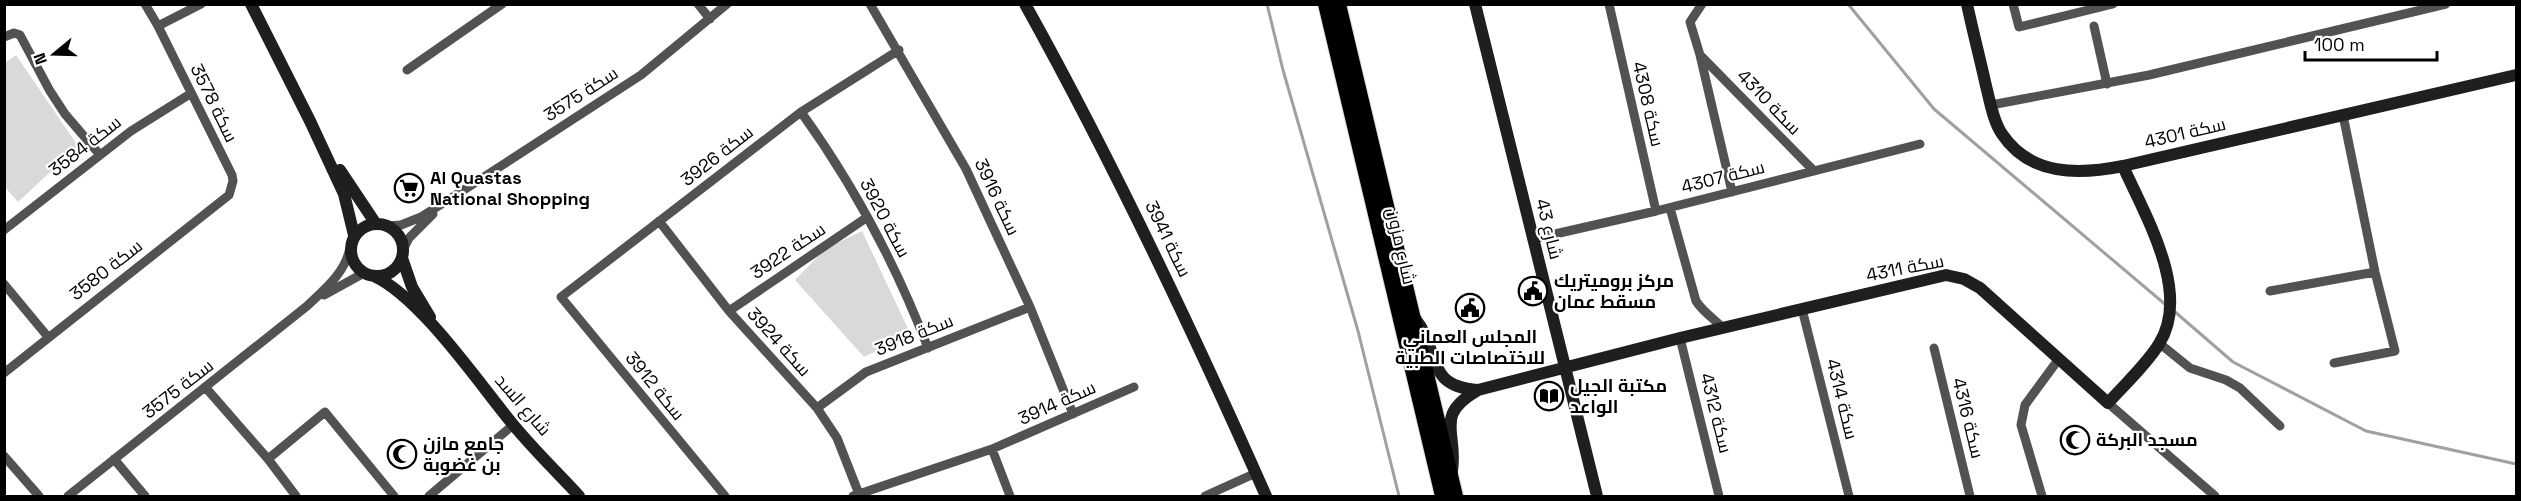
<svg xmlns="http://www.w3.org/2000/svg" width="2521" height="501" font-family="'Space Grotesk',Cairo,sans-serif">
<rect width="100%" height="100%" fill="#fff"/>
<path fill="#d9d9d9" d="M16 55 78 146 18 202 4 186 5 63Z
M862 231 911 335 864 357 795 280 825 249Z"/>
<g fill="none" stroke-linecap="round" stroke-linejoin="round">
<path stroke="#a0a0a0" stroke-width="3" d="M1267 4 1283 70 1358 331 1399 496
M1848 4 1934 109 2166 305
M2174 311 2233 362 2366 431 2516 464"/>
<g stroke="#dbdbdb" stroke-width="16">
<path id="primary" d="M1325 4 1442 496
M1339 4 1456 496"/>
</g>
<path stroke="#525252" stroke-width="9" d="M698 4 710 19
M870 4 966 169 1030 307 1073 414
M1609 4 1656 211
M1702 4 1690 22 1700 55 1732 192
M2013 4 2019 27 2113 4
M158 26 201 4
M2094 26 2107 84
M4 37 14 33 20 35 50 91 65 114 100 155
M1700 55 1814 171
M407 70 502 4
M1991 105 2149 75 2446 4
M801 112C853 184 896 265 928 348
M1670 208 1696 301C1703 312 1713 318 1723 328
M659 221 729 311 817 408 837 438 859 494
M386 226 401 225 421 217 470 186 641 75 727 4
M4 230 131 131 190 94
M1533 239 1656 211 1920 144
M403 250 409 238 433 214
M4 284 48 337
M2270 291 2375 272
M324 295 364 273
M1802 309 1849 496
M729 311 866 218
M1680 338 1719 496
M2159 343 2190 368 2226 380 2240 388 2280 426
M1934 348 1970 496
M2334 363 2395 351 2375 272 2343 115
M4 373 229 195 233 181 232 175 158 26 145 4
M206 388 268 459 296 496
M2108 403 2215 496
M817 408 866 372 1030 307
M992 449 1010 496
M4 456 39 496
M114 459 145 496
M268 459 325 412 394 496
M68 496 307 306C325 289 345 273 350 248
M429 496 513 425
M725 496 561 297 801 112 899 50
M853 496 992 449 1134 387
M1205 496 1256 473
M2042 496 2021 425 2025 405 2058 360"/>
<path stroke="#1f1f1f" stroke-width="12" d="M251 4 310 121 344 194 354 235
M1025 4C1114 164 1192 329 1266 496
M1475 4 1597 496
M1967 4C1973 32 1980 59 1986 86 1990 101 1993 121 2002 134 2030 176 2079 175 2123 166L2516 75
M340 170 376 224
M351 250a26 26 0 1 1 52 0a26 26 0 1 1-52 0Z
M402 258 412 287 430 317
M374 276C420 297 478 382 511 422 532 448 557 472 579 496
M1414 317C1442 351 1423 386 1478 390
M1452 471C1458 431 1433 416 1478 390L1680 338 1946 275 1964 279 1980 288 2108 403C2125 384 2146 365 2159 344 2192 292 2144 214 2123 166"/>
<use href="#primary" stroke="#000" stroke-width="14"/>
</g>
<defs>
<g id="supermarket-ring" transform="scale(1.5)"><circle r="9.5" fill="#fff" stroke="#000" stroke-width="1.5"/><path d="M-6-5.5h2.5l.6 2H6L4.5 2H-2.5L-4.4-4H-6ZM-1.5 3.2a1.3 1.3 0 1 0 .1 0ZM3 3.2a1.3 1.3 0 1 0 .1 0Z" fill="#000"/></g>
<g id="civic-ring" transform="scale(1.5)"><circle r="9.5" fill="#fff" stroke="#000" stroke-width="1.5"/><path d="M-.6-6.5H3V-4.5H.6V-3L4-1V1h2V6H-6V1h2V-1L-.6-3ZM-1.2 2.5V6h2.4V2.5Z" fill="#000"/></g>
<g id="library-ring" transform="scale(1.5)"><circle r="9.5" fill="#fff" stroke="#000" stroke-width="1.5"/><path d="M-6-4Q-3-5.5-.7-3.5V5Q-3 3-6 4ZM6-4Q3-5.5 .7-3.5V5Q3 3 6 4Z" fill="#000"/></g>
<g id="mosque-ring" transform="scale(1.5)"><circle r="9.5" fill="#fff" stroke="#000" stroke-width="1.5"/><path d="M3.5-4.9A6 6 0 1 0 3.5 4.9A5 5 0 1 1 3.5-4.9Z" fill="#000"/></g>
</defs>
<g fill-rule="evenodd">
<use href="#supermarket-ring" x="409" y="188"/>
<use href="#civic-ring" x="1533" y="291"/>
<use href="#civic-ring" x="1470" y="308"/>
<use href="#library-ring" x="1549" y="396"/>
<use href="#mosque-ring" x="2075" y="440"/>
<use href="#mosque-ring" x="402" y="454"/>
</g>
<g text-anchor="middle" stroke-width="4.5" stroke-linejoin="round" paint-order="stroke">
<g font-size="18" fill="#000" stroke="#fff">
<text transform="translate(581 94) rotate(-33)" y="6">سكة 3575</text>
<text transform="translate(1769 102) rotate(46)" y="6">سكة 4310</text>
<text transform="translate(214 103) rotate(64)" y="6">سكة 3578</text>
<text transform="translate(1648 104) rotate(77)" y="6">سكة 4308</text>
<text transform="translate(2185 133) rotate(-13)" y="6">سكة 4301</text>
<text transform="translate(85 146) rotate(-38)" y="6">سكة 3584</text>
<text transform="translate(717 156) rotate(-38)" y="6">سكة 3926</text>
<text transform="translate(1723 177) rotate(-14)" y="6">سكة 4307</text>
<text transform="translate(997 197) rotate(65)" y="6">سكة 3916</text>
<text transform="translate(885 218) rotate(62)" y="6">سكة 3920</text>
<text transform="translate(1549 229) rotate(76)" y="6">شارع 43</text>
<text transform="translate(1168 239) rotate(64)" y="6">سكة 3941</text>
<text transform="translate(1401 246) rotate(77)" y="6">شارع مزون</text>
<text transform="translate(788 251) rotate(-34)" y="6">سكة 3922</text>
<text transform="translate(1905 268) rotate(-11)" y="6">سكة 4311</text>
<text transform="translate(106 270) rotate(-38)" y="6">سكة 3580</text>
<text transform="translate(914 335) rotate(-22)" y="6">سكة 3918</text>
<text transform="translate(779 342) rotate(48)" y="6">سكة 3924</text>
<text transform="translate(655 386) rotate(51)" y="6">سكة 3912</text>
<text transform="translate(178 389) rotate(-38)" y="6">سكة 3575</text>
<text transform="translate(1842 399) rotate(76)" y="6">سكة 4314</text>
<text transform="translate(1057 403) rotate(-24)" y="6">سكة 3914</text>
<text transform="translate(523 405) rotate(49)" y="6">شارع السد</text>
<text transform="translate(1716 413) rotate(76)" y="6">سكة 4312</text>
<text transform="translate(1968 418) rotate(76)" y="6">سكة 4316</text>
</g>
<g font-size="18" font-weight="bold" fill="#000" stroke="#fff" text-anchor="start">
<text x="430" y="184">Al Quastas<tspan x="430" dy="21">National Shopping</tspan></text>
<text x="1554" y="287">مركز بروميتريك<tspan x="1554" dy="21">مسقط عمان</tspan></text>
<text x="1470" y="343" text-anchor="middle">المجلس العماني<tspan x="1470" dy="21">للاختصاصات الطبية</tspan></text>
<text x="1570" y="392">مكتبة الجيل<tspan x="1570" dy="21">الواعد</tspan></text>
<text x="2096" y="446">مسجد البركة</text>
<text x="423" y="450">جامع مازن<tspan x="423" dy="21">بن غضوبة</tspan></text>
</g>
</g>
<rect width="2521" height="501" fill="none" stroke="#000000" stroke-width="12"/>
<g transform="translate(54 54) rotate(251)" stroke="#ffffff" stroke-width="4.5" paint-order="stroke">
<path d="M0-4.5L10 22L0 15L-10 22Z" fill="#000000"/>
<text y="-9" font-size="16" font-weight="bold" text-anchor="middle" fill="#000000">N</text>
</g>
<path d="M2305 51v9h132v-9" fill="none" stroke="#000000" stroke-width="3"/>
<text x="2314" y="51" font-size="18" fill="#000000" stroke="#ffffff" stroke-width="4.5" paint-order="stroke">100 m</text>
</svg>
